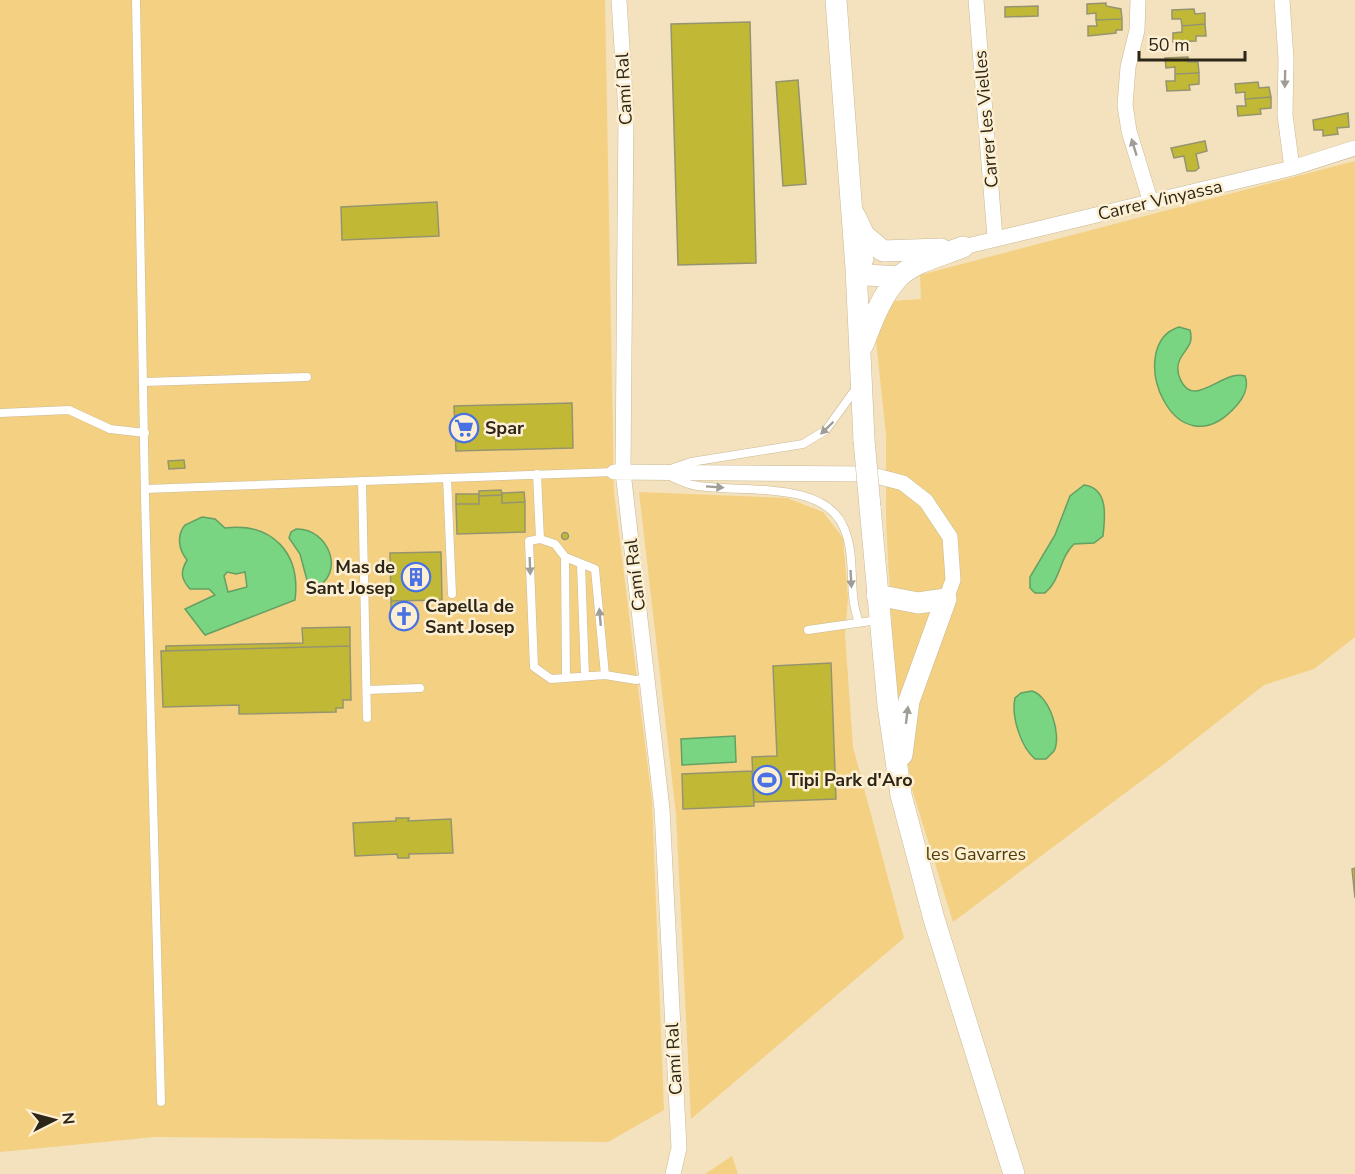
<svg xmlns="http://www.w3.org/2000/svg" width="1355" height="1174" font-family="'Nunito Sans',sans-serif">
<rect width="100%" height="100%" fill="#f3e2bd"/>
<path fill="#f4d082" d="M0 0H605L614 492 652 801 664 1110 608 1142 155 1137 0 1152Z
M1355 161V637L1314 669 1264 685 1168 761 953 922 912 789 895 684 886 522V435L875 331 892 301 921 299 920 275Z
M639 492 787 498 823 512 843 538 848 598 845 635 853 747 904 938 691 1119 676 814Z
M732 1156 738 1174H705Z"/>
<path fill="#7ad582" stroke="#63a062" stroke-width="1.5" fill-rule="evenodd" d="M1179 327 1190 330C1194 344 1186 348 1180 359 1174 371 1182 392 1196 391 1212 389 1230 371 1245 376 1249 386 1244 397 1237 405 1175 477 1122 345 1179 327Z
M1084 485C1109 488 1105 518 1103 536L1094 543 1074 544C1059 558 1061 580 1045 593H1035L1030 588V577L1055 535 1070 496Z
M202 517 215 519 225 528C272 522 301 553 295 600L205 635 185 609 215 595 209 589H190C181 579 180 572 187 560 179 550 176 536 185 525ZM227 572 236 574 245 572 247 587 228 592 224 576Z
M296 529C330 528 346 576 314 588L308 584 300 554 289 538 291 532Z
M1032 691C1050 696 1062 736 1054 751L1046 759H1035C1021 747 1011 717 1015 698L1021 693Z
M735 736 736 762 682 765 681 739Z"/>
<path fill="#c1b935" stroke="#96946f" stroke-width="1.5" d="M1106 3V6L1121 9 1122 19 1096 20V13L1087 14V4Z
M1038 6V16L1005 17V7Z
M1194 9 1195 14 1205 13V24L1182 26 1181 19H1172V10Z
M1122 19V30H1116V33L1088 36V26H1097L1096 20Z
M750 22 756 263 678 265 671 24Z
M1205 24 1206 36H1196V41L1173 42V33L1182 32V26Z
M1188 57V62H1198L1199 73 1175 74V67L1166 68 1165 58Z
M1199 73V84L1189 85 1190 90 1167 91 1166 81H1175V74Z
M798 80 806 184 783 186 776 82Z
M1258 82 1259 88 1269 87 1271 97 1245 99V92L1236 93 1235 84Z
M1271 97V108L1260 109 1261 114 1238 116 1237 106H1246L1245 99Z
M1348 113 1349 127 1337 128 1338 134 1323 136V130H1314L1313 120Z
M1205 141 1207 151 1196 154 1199 168 1195 171H1187L1184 156 1174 158 1171 148Z
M437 202 439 236 342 240 341 207Z
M572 403 573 448 456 451 454 406Z
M184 460 185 468 169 469 168 461Z
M501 490 502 495 479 496V491Z
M524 492 525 502 502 503V493Z
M456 494H479V504H456Z
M502 495V503L525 502V532L457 534 456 504H479V496Z
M561.5 536a3.5 3.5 0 1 1 7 0a3.5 3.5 0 1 1-7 0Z
M441 552 442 600 391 601 390 553Z
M391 601H398V610H391Z
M391 610H413L417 614V619L412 624H392Z
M350 627V646L166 651V646L303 643 302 628Z
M350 646 351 700H343V708H336V712L239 714V705L163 707 161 651Z
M831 663 836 799 754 802 752 757 777 756 773 666Z
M752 771 754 806 683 809 682 774Z
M396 818H409L408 821 451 819 453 853 409 854V858H398L397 854 355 856 353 823 396 821Z
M1355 868V898L1352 869Z"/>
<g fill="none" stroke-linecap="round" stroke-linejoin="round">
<g stroke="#cab995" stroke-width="9">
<path id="lane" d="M136 0 145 497 161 1102
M144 382 307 377
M0 413 69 410 110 429 145 433
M673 468 691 462 803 444 826 430 857 387
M537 474 540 539 529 541 534 667 551 679 605 675 636 680 647 678
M672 477C679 480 686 484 693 485 736 494 824 478 844 528 857 558 847 592 859 622
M447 478 452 594
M362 481 367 718
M145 489 614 472
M540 539 555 544 565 557 595 569 605 675
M565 557 566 678
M581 564 585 676
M808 630 878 620
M367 690 420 688"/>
</g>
<g stroke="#cab995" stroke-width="16">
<path id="street" d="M619 0 626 112 623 472 662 809 679 1148 673 1174
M976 0 995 238
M1138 0 1137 30 1128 67 1125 105 1129 131 1151 203
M1282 0 1286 59 1285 115 1292 168
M963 247 1292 168 1355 148
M614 472 869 474 903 483 926 501 950 537 953 580 946 599"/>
</g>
<g stroke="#cab995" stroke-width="22">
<path id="secondary" d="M836 0 856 268 864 440
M855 216 864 235 883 251 941 249
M863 259 856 268 867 275 899 277
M863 345C872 322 881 296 898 278 913 262 943 255 963 247
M870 507 888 705 901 795 934 919 1014 1174
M877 595 918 603 946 599 909 701 902 755"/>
</g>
<use href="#lane" stroke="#fff" stroke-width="8"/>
<use href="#street" stroke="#fff" stroke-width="15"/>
<use href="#secondary" stroke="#fff" stroke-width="21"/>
<g stroke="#cab995" stroke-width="22" stroke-linecap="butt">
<path id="secondary-bridge" d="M864 440 870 507"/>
</g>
<use href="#secondary-bridge" stroke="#fff" stroke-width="21"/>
</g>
<defs><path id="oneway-solid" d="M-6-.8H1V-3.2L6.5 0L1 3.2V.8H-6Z" transform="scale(1.5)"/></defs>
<g fill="#a09d97">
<use href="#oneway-solid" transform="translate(1285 79) rotate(91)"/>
<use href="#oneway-solid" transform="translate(1134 147) rotate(-107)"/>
<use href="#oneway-solid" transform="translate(827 428) rotate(136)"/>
<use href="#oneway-solid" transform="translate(715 487) rotate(4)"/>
<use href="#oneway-solid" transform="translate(530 566) rotate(88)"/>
<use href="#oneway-solid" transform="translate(851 579) rotate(87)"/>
<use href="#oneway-solid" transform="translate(600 617) rotate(-95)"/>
<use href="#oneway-solid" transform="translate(907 715) rotate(-83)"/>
</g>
<defs>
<g id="supermarket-ring" transform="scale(1.5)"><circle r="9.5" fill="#fdefd2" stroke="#4871e4" stroke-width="1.5"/><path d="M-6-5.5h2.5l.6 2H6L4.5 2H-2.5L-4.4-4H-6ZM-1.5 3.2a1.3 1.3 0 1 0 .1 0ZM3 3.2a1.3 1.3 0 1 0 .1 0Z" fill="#4871e4"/></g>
<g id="building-ring" transform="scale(1.5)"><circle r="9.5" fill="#fdefd2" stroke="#4871e4" stroke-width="1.5"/><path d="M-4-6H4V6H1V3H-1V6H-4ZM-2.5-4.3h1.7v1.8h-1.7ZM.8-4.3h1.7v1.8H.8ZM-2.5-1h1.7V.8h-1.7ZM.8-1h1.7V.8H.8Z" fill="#4871e4"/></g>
<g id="church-ring" transform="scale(1.5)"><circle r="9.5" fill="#fdefd2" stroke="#4871e4" stroke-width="1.5"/><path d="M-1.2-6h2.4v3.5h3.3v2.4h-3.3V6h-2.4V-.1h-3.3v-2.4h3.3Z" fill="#4871e4"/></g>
<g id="stadium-ring" transform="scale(1.5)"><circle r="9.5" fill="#fdefd2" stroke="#4871e4" stroke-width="1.5"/><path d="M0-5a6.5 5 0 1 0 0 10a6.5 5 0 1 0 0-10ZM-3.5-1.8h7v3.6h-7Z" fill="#4871e4"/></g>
</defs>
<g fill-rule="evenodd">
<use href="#supermarket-ring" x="464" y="428"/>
<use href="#building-ring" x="416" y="577"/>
<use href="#church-ring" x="404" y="616"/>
<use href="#stadium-ring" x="767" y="780"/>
</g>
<g text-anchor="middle" stroke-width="5" stroke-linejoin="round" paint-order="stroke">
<g font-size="18" fill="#2d2618" stroke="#fdefd2">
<text transform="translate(624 89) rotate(-93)" y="6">Camí Ral</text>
<text transform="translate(986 119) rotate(-95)" y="6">Carrer les Vielles</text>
<text transform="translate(1160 200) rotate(-13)" y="6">Carrer Vinyassa</text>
<text transform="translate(635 575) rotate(-97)" y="6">Camí Ral</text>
<text transform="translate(674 1059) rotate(-93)" y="6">Camí Ral</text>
</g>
<g font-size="18" font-weight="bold" fill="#2d2618" stroke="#fdefd2" text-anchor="start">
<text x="485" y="434">Spar</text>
<text x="395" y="573" text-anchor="end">Mas de<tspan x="395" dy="21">Sant Josep</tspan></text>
<text x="425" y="612">Capella de<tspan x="425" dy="21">Sant Josep</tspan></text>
<text x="788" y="786">Tipi Park d'Aro</text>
</g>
<g font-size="18" fill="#4f3c07" stroke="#fdefd2">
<text x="976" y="860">les Gavarres</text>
</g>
</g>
<g transform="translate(54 1120) rotate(84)" stroke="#fdefd2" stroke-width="4.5" paint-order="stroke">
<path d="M0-4.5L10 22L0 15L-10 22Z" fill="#2d2618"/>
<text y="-9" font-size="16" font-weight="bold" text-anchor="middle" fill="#2d2618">N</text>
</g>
<path d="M1139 51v9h106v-9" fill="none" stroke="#2d2618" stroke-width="3"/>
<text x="1148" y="51" font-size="18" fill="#2d2618" stroke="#fdefd2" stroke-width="4.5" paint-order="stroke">50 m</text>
</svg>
